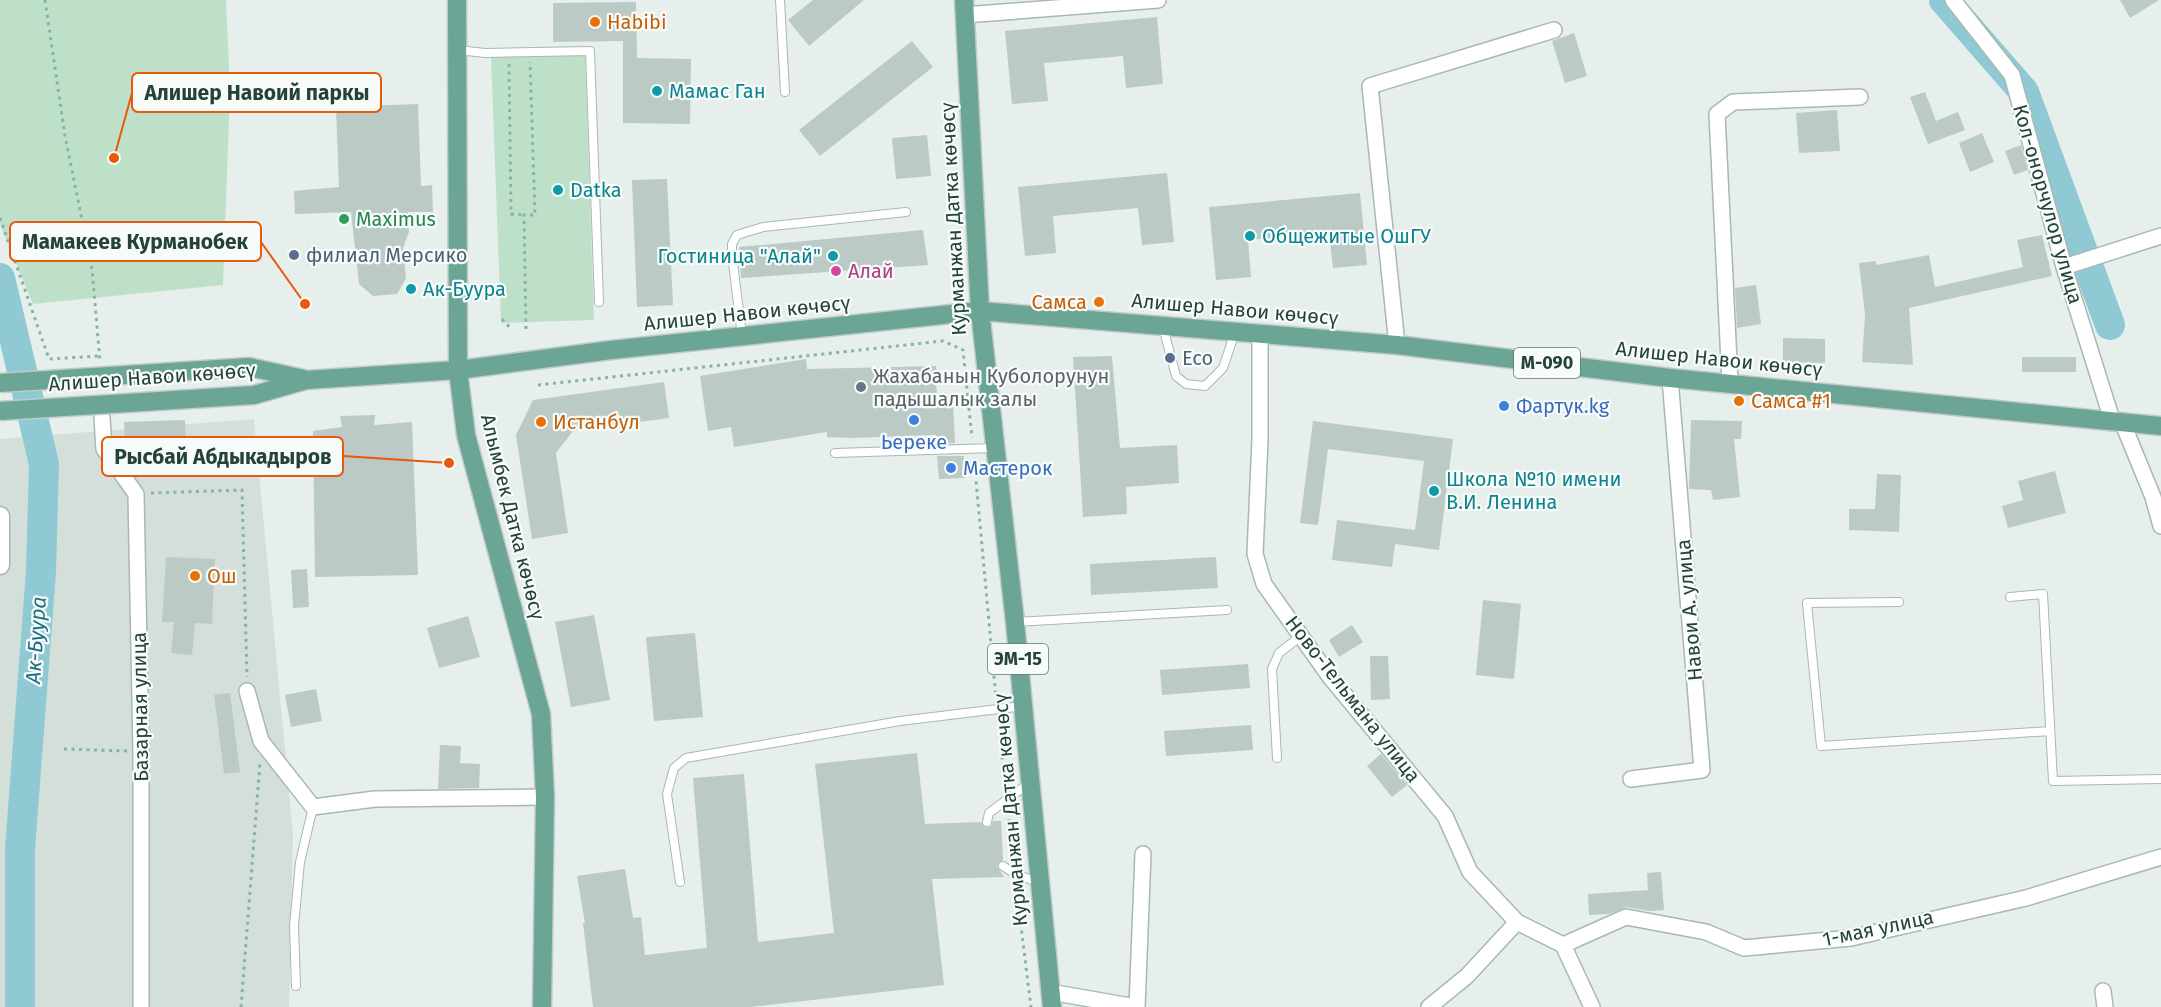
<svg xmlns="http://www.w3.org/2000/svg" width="2161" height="1007" font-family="'Fira Sans',sans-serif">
<rect width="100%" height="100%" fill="#e6efeb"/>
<path fill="#d4dfda" d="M254 419 293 836 289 1007H0V439Z"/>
<path fill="#bfe0c8" d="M0 0H226L230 91 223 285 33 304 0 224Z
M585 54 594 320 501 323 491 57Z"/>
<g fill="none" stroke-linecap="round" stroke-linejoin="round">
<path stroke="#8ec9d4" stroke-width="30" d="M1944 0 2024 92 2110 325
M0 278 44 464 41 571 20 849V1007"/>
</g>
<path fill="#bbcac4" d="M813 0H864L809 46 788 20Z
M2120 0H2159L2130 18Z
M636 2 637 58 691 59 690 124 623 123V41L553 42V3Z
M1157 17 1163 84 1126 88 1123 56 1044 63 1048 101 1012 104 1005 31Z
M1574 33 1587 76 1565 83 1552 41Z
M912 41 933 67 820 156 799 130Z
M1925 92 1936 121 1958 112 1965 130 1928 144 1910 97Z
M418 104 421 186 432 185 433 212H408L409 232 403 248 406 278 397 294 373 296 359 284 351 212 295 214 294 191 339 187 336 107Z
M1837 110 1840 151 1799 153 1796 113Z
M1982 133 1994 162 1970 172 1959 143Z
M927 135 931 176 896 179 892 138Z
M2021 145 2028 170 2014 175 2005 151Z
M1167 173 1174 242 1142 245 1138 208 1053 216 1056 253 1025 256 1018 187Z
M667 179 673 305 637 307 632 180Z
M1360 193 1367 265 1333 268 1329 233 1248 240 1251 277 1216 280 1209 207Z
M923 230 928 265 741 278 739 247Z
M2042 235 2052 276 1909 308 1913 365 1862 362 1865 314 1859 263 1876 261V265L1929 255 1935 287 2023 267 2017 240Z
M1756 285 1761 324 1737 328 1735 288Z
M1783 338 1825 339V363L1783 362Z
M1112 356 1120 448 1177 445 1179 483 1126 487 1127 514 1083 517 1073 357Z
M2022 357H2076V372H2022Z
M806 359 807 369 936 366 937 403 953 402 955 443 937 444 936 435 851 438 827 437V432L734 447 731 427 708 431 700 376Z
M664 382 669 418 573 431 556 453 568 533 532 539 516 435 533 400Z
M375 415 374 425 412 422 418 575 315 577 313 431 342 427 340 416Z
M185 420 186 444 125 447 124 422Z
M1691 420 1742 421 1741 439H1734L1740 497 1713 500 1711 490 1689 489Z
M1313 421 1453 439 1439 550 1395 544 1392 567 1332 560 1337 520 1415 530 1424 461 1328 449 1318 525 1300 523Z
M937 456H964L965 478 939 479Z
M2055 471 2066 513 2008 528 2002 506 2023 500 2018 481Z
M1877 474 1901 475 1899 532 1849 530V509H1875Z
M166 557 215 559 212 624 195 623 192 655 171 653 174 622H162Z
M1216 557 1218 588 1091 595 1090 564Z
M307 569 309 607 293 608 291 570Z
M1483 600 1521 604 1514 679 1476 675Z
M594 615 610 700 571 707 555 622Z
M468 616 480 657 439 668 427 628Z
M1352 625 1363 642 1339 657 1329 640Z
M695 633 703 717 654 721 646 637Z
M1370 656H1388L1390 699 1371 700Z
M1248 664 1250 688 1162 695 1160 670Z
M316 689 322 721 291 727 285 695Z
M230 693 240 772 224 774 214 695Z
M1251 725 1253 750 1166 756 1164 731Z
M440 745 461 746 460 763 480 764 479 788 438 789Z
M917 753 925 824 981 822 986 828 991 826 993 821H1001L1003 860 997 866 1004 877 932 879 944 985 750 1007H593L583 923H585L577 876 625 869 633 918 641 917 645 955 707 948 693 778 744 774 758 942 834 933 815 764Z
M1381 754 1407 785 1392 797 1367 766Z
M1661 872 1664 910 1649 911 1627 907 1609 914 1589 915 1588 894 1648 890 1647 873Z"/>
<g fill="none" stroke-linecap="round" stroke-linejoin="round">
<g stroke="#a8b8b2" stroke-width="10">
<path id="service" d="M780 0 785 92
M458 50 485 53 590 51 599 302
M1163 327 1176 376 1186 384 1205 386 1223 368 1235 332
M742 336 732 255V244L737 235 763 227 906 212
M835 453 995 448
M2010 597 2043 594 2053 781 2161 779
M1899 602 1807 603 1821 746 2050 731
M1015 622 1227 610
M1277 758 1272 669 1279 653 1301 636
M987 822 989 813 1029 783
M1003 866 1015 874 1038 882
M680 882 667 794 674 768 686 758 900 721 1023 706
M296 986 294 926 300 862 313 807"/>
</g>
<g stroke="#a8b8b2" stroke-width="18">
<path id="minor" d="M1953 0 2012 75 2064 267 2113 423
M965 15 1158 0
M2064 267 2161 236
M1260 333V439L1255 554 1264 584 1330 677 1445 816 1470 872 1517 922 1563 945 1592 1007
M1397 345 1370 86 1554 30
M1730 383 1717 114 1733 102 1860 97
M102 417 104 449 136 494 141 751V1007
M2123 424 2153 497 2161 526
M247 691 261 741 313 807 375 799 545 797
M1631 779 1702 770 1670 378
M1563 945 1626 917 1706 932 1744 948 1851 938 2026 898 2161 857
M2103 991 2105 1007
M1050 992 1136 1007
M1137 1007 1143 854
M1429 1007 1467 976 1517 922"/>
</g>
<g stroke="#a8b8b2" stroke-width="21">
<path id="tertiary" d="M0 516V565"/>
</g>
<g stroke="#c2cac8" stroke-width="21">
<path id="primary" d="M457 0 458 370 466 435 541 714 545 797 542 1007
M964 0 980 311 1015 622 1052 1007
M306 380 458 370 611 350 980 311 1397 345 1670 378 2161 426"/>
</g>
<path stroke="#86b3a5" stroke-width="3" stroke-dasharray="3 4.5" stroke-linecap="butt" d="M45 0 65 136 92 269 100 361
M509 64 511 214 524 215
M0 218 49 359 99 356
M502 319 512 330
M526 329 524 215H535L530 62
M538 385 943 341 963 350 972 438
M974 459 996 698
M151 493 242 490 247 677
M998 719 1005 787
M64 749 128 751
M1008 812 1013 859
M1016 886 1031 1007
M241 1007 260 763"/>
<use href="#service" stroke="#fff" stroke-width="8"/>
<use href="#minor" stroke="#fff" stroke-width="15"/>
<use href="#tertiary" stroke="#fff" stroke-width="18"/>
<use href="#primary" stroke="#6aa596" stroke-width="18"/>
<g stroke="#c2cac8" stroke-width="21" stroke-linecap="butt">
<path id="primary-bridge" d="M0 383 249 367 304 379
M0 411 254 395 306 380"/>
</g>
<use href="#primary-bridge" stroke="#6aa596" stroke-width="18"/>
</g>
<g fill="#e8710a" stroke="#f7fbf9" stroke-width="2">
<circle cx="595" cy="22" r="6"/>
<circle cx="1099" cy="302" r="6"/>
<circle cx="1739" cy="401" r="6"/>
<circle cx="541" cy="422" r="6"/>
<circle cx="195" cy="576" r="6"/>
</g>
<g fill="#0f9aa8" stroke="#f7fbf9" stroke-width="2">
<circle cx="657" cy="91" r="6"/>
<circle cx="558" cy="190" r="6"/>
<circle cx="1250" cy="236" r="6"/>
<circle cx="833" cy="256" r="6"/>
<circle cx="411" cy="289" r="6"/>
<circle cx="1434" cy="491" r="6"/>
</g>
<circle fill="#2e9e5b" stroke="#f7fbf9" stroke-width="2" cx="344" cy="219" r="6"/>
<g fill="#5c6f8a" stroke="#f7fbf9" stroke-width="2">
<circle cx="294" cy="255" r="6"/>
<circle cx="1170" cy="358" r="6"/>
</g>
<circle fill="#d1479c" stroke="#f7fbf9" stroke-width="2" cx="836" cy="271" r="6"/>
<circle fill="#6b7280" stroke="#f7fbf9" stroke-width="2" cx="861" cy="387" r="6"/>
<g fill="#3f7fe0" stroke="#f7fbf9" stroke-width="2">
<circle cx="1504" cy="406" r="6"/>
<circle cx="914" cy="420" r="6"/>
<circle cx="951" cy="468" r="6"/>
</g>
<g text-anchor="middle" stroke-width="4.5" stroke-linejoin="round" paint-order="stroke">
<g fill="#f7fbf9" stroke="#637a73" stroke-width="1.5">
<rect x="1514" y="348" width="66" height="30" rx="4.5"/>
<rect x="988" y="644" width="60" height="30" rx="4.5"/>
</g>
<g font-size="18" font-weight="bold" fill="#24423a">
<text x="1547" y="369">М-090</text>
<text x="1018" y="665">ЭМ-15</text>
</g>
<g font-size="20" fill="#c56008" stroke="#f7fbf9" text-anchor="start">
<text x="607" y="29">Habibi</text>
<text x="1087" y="309" text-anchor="end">Самса</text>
<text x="1751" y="408">Самса #1</text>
<text x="553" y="429">Истанбул</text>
<text x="207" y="583">Ош</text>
</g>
<g font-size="20" fill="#0d838f" stroke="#f7fbf9" text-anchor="start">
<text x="669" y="98">Мамас Ган</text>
<text x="570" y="197">Datka</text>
<text x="1262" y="243">Общежитые ОшГУ</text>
<text x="821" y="263" text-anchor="end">Гостиница "Алай"</text>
<text x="423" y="296">Ак-Буура</text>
<text x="1446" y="486">Школа №10 имени<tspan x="1446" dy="23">В.И. Ленина</tspan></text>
</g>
<g font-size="20" fill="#24423a" stroke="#f7fbf9">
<text transform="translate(2048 204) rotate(74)" y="7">Кол-онорчулор улица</text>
<text transform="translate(953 219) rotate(-93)" y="7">Курманжан Датка көчөсү</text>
<text transform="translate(1235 309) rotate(5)" y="7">Алишер Навои көчөсү</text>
<text transform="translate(747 313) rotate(-6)" y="7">Алишер Навои көчөсү</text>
<text transform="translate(1719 359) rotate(6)" y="7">Алишер Навои көчөсү</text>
<text transform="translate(152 377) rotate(-4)" y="7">Алишер Навои көчөсү</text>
<text transform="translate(513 517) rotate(76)" y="7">Алымбек Датка көчөсү</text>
<text transform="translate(1689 610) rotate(-95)" y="7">Навои А. улица</text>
<text transform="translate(1353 699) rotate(52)" y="7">Ново-Тельмана улица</text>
<text transform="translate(140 707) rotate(-91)" y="7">Базарная улица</text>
<text transform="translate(1010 810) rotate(-95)" y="7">Курманжан Датка көчөсү</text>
<text transform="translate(1878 928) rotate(-12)" y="7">1-мая улица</text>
</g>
<g font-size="20" fill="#27864d" stroke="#f7fbf9" text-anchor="start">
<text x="356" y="226">Maximus</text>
</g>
<g font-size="20" fill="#4e5e75" stroke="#f7fbf9" text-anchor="start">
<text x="306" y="262">филиал Мерсико</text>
<text x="1182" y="365">Есо</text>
</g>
<g font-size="20" fill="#b23c85" stroke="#f7fbf9" text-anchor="start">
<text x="848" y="278">Алай</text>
</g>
<g font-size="20" fill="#5b616d" stroke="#f7fbf9" text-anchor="start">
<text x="873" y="383">Жахабанын Куболорунун<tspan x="873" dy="23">падышалык залы</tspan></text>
</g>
<g font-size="20" fill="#366cbe" stroke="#f7fbf9" text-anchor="start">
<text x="1516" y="413">Фартук.kg</text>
<text x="914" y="449" text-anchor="middle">Ьереке</text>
<text x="963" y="475">Мастерок</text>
</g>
<g font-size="21" font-style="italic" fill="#1c6f80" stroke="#f7fbf9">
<text transform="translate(36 640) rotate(-86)" y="7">Ак-Буура</text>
</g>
</g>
<path fill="none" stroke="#e8590c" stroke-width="2" d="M114 158L132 93M305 304L261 242M449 463L343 456"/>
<g fill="#e8590c" stroke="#f7fbf9" stroke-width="2">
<circle cx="114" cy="158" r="6"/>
<circle cx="305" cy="304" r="6"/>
<circle cx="449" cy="463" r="6"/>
</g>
<g fill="#f7fbf9" stroke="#e8590c" stroke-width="2">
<rect x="132" y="73" width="249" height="39" rx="6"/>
<rect x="10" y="222" width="251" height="39" rx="6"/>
<rect x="102" y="437" width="241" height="39" rx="6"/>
</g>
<g font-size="21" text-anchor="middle" font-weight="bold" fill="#24423a">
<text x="257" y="100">Алишер Навоий паркы</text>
<text x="135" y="249">Мамакеев Курманобек</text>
<text x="223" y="464">Рысбай Абдыкадыров</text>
</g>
</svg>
